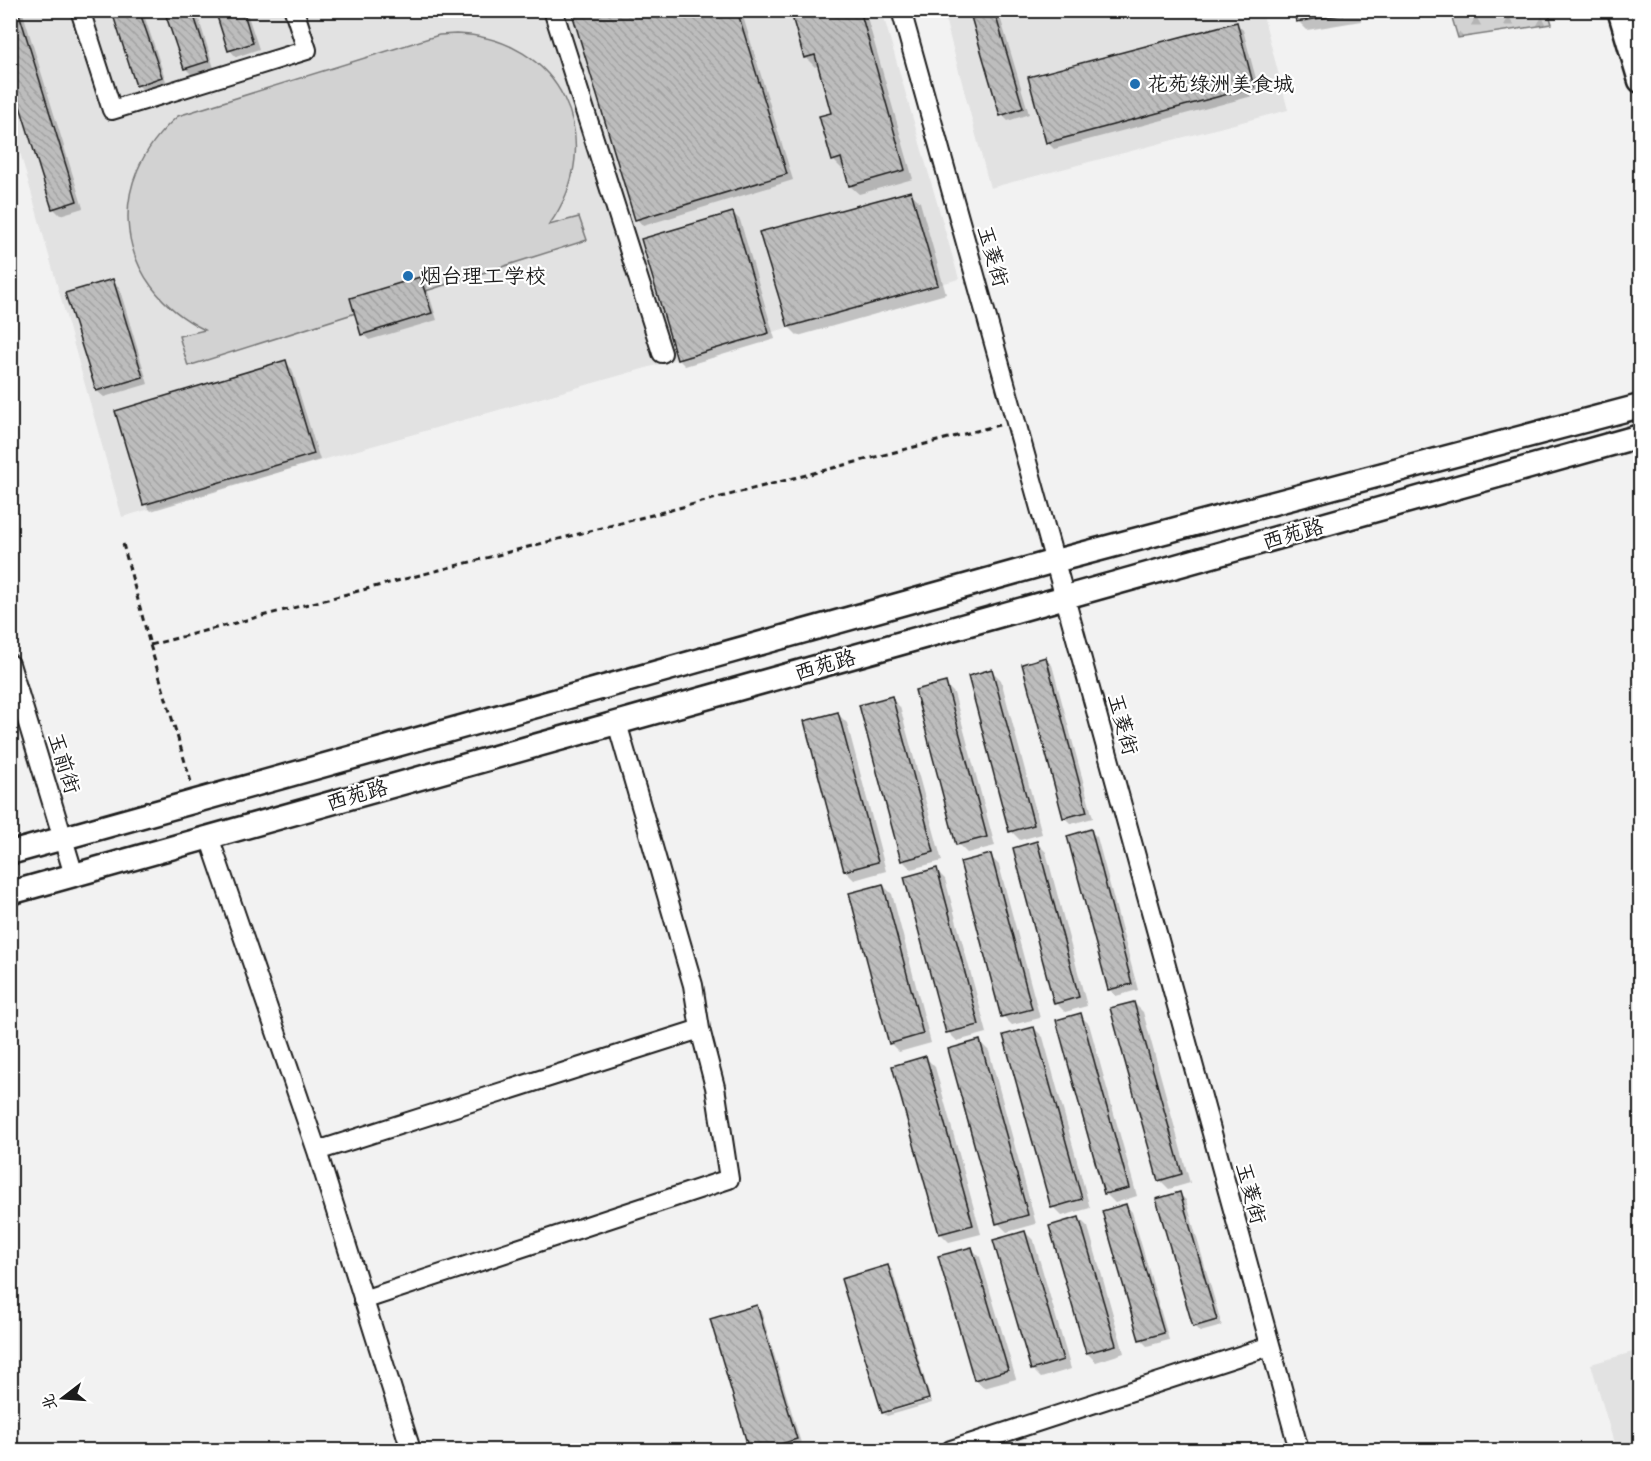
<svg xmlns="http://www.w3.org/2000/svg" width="1651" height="1461" font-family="Mynerve,'LXGW WenKai TC',sans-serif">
<defs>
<pattern id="grass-dots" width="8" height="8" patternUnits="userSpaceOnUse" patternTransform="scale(1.5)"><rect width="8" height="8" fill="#d2d2d2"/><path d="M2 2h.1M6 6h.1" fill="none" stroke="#b4b4b4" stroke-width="1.8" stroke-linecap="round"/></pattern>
<pattern id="forest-firs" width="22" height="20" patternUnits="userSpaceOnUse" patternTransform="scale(1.5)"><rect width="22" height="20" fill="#d2d2d2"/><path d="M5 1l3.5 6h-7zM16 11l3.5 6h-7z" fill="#b4b4b4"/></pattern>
<pattern id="building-back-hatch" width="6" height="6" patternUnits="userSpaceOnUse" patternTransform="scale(1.5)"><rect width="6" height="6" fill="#bdbdbd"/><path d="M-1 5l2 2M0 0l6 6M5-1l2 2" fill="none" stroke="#a2a2a2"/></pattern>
</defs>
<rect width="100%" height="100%" fill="#f2f2f2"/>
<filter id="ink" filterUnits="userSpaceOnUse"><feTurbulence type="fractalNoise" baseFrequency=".0167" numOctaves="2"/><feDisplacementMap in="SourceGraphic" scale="12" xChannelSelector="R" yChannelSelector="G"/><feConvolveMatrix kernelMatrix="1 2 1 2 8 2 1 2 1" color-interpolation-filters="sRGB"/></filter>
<g filter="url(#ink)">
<path fill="#e2e2e2" d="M10 11H882L959 279 122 517 11 120Z
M943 11H1262L1288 110 990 188Z
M1640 1350V1450H1616L1591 1364Z"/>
<path fill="url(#grass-dots)" stroke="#777" stroke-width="1.5" d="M1631 11H1640V43Z"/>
<path fill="url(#forest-firs)" stroke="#777" stroke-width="1.5" d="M1450 11H1548L1552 24 1458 38Z"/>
<path fill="#d2d2d2" stroke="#777" stroke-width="1.5" d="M456 34C560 37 610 140 549 225L579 217 587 240 188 366 179 336 205 330C114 285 102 181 178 116L439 35Z"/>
<path fill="#0003" d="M10 10H22L83 208 60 215 53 208Z
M131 10H140L144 15 167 84 144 91 138 85Z
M166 10H196L214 68 192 75 185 68Z
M216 10H246L259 49 236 57 230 50Z
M573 10H741L793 180 643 226 637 219Z
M804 10H865L913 179 859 194 850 186 845 168 842 169 833 160V114L819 65 815 67 806 58 793 14Z
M970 10H998L1029 114 1008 121 1002 115Z
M1296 10H1359L1361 21 1307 30 1298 21Z
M1236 23 1243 30 1260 94 1054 149 1047 142Z
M911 193 920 202 946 294 798 336 789 327Z
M733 213 740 220 775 339 685 366 678 359Z
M420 278 426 285 437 320 369 340 363 334Z
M112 280 119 287 148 384 104 397 97 391 67 294Z
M285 362 292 369 320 460 151 511 145 504Z
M1045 659 1052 665 1093 818 1071 824 1064 817Z
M992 671 1001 680 1042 834 1020 840 1011 831Z
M945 684 954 693 995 846 967 853 958 844Z
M891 698 900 707 942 861 911 869 902 860Z
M838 714 847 723 886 871 854 880 845 871Z
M1090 831 1097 837 1138 990 1116 996 1109 989Z
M1037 843 1046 852 1087 1006 1065 1012 1056 1003Z
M990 856 999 865 1040 1018 1012 1025 1003 1016Z
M936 870 945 879 987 1033 957 1041 948 1032Z
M883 885 892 894 931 1043 899 1052 890 1043Z
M1134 1003 1143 1012 1190 1183 1169 1189 1160 1180Z
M1080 1015 1089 1024 1137 1196 1115 1203 1106 1194 1058 1021Z
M1034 1028 1043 1037 1090 1208 1062 1216 1053 1207Z
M980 1042 989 1051 1036 1224 1007 1232 998 1223Z
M926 1058 935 1067 981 1234 949 1242 940 1233Z
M1179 1194 1186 1200 1222 1326 1200 1332 1194 1326Z
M1126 1205 1132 1212 1169 1340 1147 1346 1140 1339Z
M1079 1218 1088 1227 1124 1353 1096 1362 1087 1353Z
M1025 1232 1034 1241 1071 1369 1041 1378 1032 1369Z
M971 1248 980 1257 1016 1379 984 1388 975 1379Z
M888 1266 892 1270 930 1397 883 1411Z
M757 1307 761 1311 801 1443 777 1450H751L712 1320Z
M931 1400 932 1403 887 1416 884 1414Z"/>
<path fill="url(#building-back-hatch)" stroke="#1c1c1c" stroke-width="1.5" d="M10 10H18L77 201 52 209 10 74Z
M126 10H139L162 77 136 86 113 15Z
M164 10H192L209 61 184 69Z
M215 10H243L253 43 228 51Z
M571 10H737L787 174 635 220Z
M799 10H860L905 170 849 186 841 158 832 161 819 116 831 113 815 55 804 58 791 13Z
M969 10H994L1023 108 1000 116Z
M1294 10H1352L1353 13 1296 22Z
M1237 22 1254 87 1046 143 1028 77Z
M911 191 938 285 788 327 759 232Z
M733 212 769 333 677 360 641 239Z
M420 277 432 313 361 335 350 298Z
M113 279 143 377 96 391 65 293Z
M286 360 314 454 143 505 115 411Z
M1046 657 1087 812 1063 818 1022 664Z
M992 669 1034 825 1009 832 968 676Z
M946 682 987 837 956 845 915 690Z
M892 696 934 852 901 861 859 705Z
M838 712 878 862 844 871 804 721Z
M1091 829 1132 984 1108 990 1067 836Z
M1037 841 1079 997 1054 1004 1013 848Z
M991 854 1032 1009 1001 1017 960 862Z
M937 868 979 1025 946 1033 904 877Z
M883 884 923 1034 889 1044 849 893Z
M1134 1002 1182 1174 1158 1181 1110 1008Z
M1081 1013 1129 1188 1104 1194 1056 1020Z
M1034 1027 1082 1199 1051 1208 1003 1035Z
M980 1040 1028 1215 996 1224 948 1049Z
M926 1056 973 1225 939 1234 892 1066Z
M1180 1192 1217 1320 1193 1327 1156 1199Z
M1126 1204 1164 1333 1139 1340 1102 1211Z
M1079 1217 1116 1345 1086 1353 1049 1226Z
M1025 1231 1063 1360 1031 1370 993 1240Z
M972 1247 1008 1370 974 1380 938 1256Z
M888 1265 929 1399 882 1413 841 1279Z
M757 1305 797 1439 761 1450H749L710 1319Z"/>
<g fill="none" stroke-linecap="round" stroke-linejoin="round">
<g stroke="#1c1c1c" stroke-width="22">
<path id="minor" d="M80 10 112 110 307 50 294 10
M553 10 662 353
M901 10 1065 598 1299 1450
M10 664 74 875
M209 837 317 1151 411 1450
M317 1151 700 1029
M363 1300 729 1179 715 1087 700 1029 693 985 617 723
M951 1450 1270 1346"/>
</g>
<g stroke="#1c1c1c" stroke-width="27">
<path id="major" d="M1619 10 1640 81
M10 853 1055 561 1640 406
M10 893 1640 436"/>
</g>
<path stroke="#1c1c1c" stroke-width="3" stroke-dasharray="6 4.5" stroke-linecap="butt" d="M123 544 150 645 191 782
M150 645 999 425"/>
<use href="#minor" stroke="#fff" stroke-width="18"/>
<use href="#major" stroke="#fff" stroke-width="22"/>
</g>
</g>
<g fill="#1f6fb2" stroke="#fff" stroke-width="2">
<circle cx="1135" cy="84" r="6"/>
<circle cx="408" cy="276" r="6"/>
</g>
<g text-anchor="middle" stroke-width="4.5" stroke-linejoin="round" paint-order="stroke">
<g font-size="21" fill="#1c1c1c" stroke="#fff" text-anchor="start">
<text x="1147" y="91">花苑绿洲美食城</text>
<text x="420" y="283">烟台理工学校</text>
</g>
<g font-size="21" fill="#1c1c1c" stroke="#fff">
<text transform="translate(993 256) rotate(74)" y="7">玉菱街</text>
<text transform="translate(1293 534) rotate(-16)" y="7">西苑路</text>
<text transform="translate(825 665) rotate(-16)" y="7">西苑路</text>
<text transform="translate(1123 724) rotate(75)" y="7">玉菱街</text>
<text transform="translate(64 763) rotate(73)" y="7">玉前街</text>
<text transform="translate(357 795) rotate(-16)" y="7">西苑路</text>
<text transform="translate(1251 1193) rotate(75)" y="7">玉菱街</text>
</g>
</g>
<rect width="1651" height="1461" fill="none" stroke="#fff" stroke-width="36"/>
<rect x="18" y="18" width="1615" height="1425" fill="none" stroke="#1c1c1c" stroke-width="2" filter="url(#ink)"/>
<g transform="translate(63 1398) rotate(253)" stroke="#ffffff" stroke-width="4.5" paint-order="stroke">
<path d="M0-4.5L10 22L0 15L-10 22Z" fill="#1c1c1c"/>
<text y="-9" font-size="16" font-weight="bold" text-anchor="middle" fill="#1c1c1c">北</text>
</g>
</svg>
